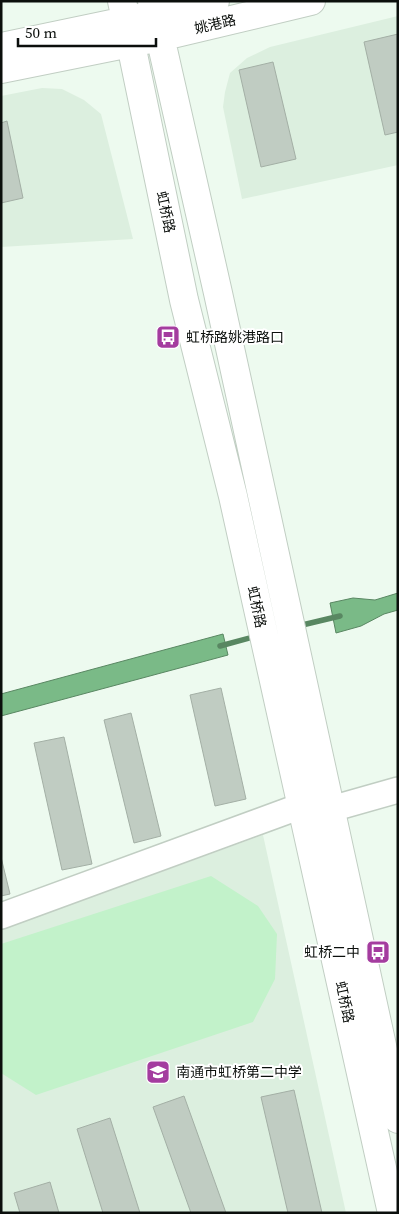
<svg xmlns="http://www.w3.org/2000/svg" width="399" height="1214" font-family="'Source Serif 4','Noto Sans SC',serif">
<rect width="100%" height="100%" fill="#edfaef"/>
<path fill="#dcefdf" d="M398 16V165L242 199 223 107 225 92 230 73 247 58 270 47Z
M42 88 62 89 84 100 101 114 133 239 1 247V96Z
M263 835 346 1213H1V930Z"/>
<path fill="#c2f2ca" d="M211 876 258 906 277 934 275 979 253 1022 36 1095 1 1073V944Z"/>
<path fill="#7aba87" stroke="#598762" d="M398 593V610L384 614 361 626 336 633 330 603 353 598 375 600Z
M223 634 228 655 1 716V694Z"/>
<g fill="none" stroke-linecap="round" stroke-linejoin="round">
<path stroke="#598762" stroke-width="5.5" d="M298 626 340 616
M220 646 257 636"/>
</g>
<path fill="#c0ccc2" stroke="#a3afa5" d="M398 34V132L385 135 364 42Z
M273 62 296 159 261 167 239 70Z
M7 121 23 198 1 203V123Z
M221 688 246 799 215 806 190 695Z
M131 713 161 836 134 843 104 720Z
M64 737 92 864 62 870 34 743Z
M1 857 10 894 1 896Z
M294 1090 322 1213H288L261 1097Z
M184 1096 226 1213H191L153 1107Z
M110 1118 140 1213H103L77 1129Z
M50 1182 59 1213H20L14 1193Z"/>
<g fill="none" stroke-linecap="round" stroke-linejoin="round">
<g stroke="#c1cec3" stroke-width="28">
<path id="minor" d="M331 809 398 790
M1 916 301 806"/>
</g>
<g stroke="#c1cec3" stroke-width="30">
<path id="major" d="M122 1 184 300 233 496 392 1213
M152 1 218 293 398 1119
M1 47 126 21 215 1
M1 69 160 37 311 1"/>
</g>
<use href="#minor" stroke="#fff" stroke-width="25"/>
<use href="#major" stroke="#fff" stroke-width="28"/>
</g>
<defs>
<g id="bus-square" transform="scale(1.25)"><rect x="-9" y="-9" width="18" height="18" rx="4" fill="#a43c9f" stroke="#fff"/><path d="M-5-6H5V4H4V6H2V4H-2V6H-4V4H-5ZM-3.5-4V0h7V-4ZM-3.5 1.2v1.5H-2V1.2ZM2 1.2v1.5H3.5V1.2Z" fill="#fff"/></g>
<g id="school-square" transform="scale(1.25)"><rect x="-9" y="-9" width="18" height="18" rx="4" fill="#a43c9f" stroke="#fff"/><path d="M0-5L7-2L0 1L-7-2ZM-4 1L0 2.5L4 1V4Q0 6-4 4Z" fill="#fff"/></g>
</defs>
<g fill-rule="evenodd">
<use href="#bus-square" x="168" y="337"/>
<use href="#bus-square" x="378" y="952"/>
<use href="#school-square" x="158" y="1072"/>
</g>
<g text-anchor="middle" stroke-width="4" stroke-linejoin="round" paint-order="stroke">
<g font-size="14" fill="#0b0f0c" stroke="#fff">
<text transform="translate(215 24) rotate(-13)" y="5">姚港路</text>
<text transform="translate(166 212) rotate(78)" y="5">虹桥路</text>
<text transform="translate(257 607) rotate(78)" y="5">虹桥路</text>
<text transform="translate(345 1002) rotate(78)" y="5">虹桥路</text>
</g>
<g font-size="14" fill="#0b0f0c" stroke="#fff" text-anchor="start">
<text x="186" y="342">虹桥路姚港路口</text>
<text x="360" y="957" text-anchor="end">虹桥二中</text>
<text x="176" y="1077">南通市虹桥第二中学</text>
</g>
</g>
<rect width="399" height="1214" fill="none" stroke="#0b0f0c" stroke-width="5"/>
<path d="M18 38v8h138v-8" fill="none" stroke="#0b0f0c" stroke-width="2.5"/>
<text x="25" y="38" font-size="15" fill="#0b0f0c" stroke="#ffffff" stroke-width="4" paint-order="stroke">50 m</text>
</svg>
